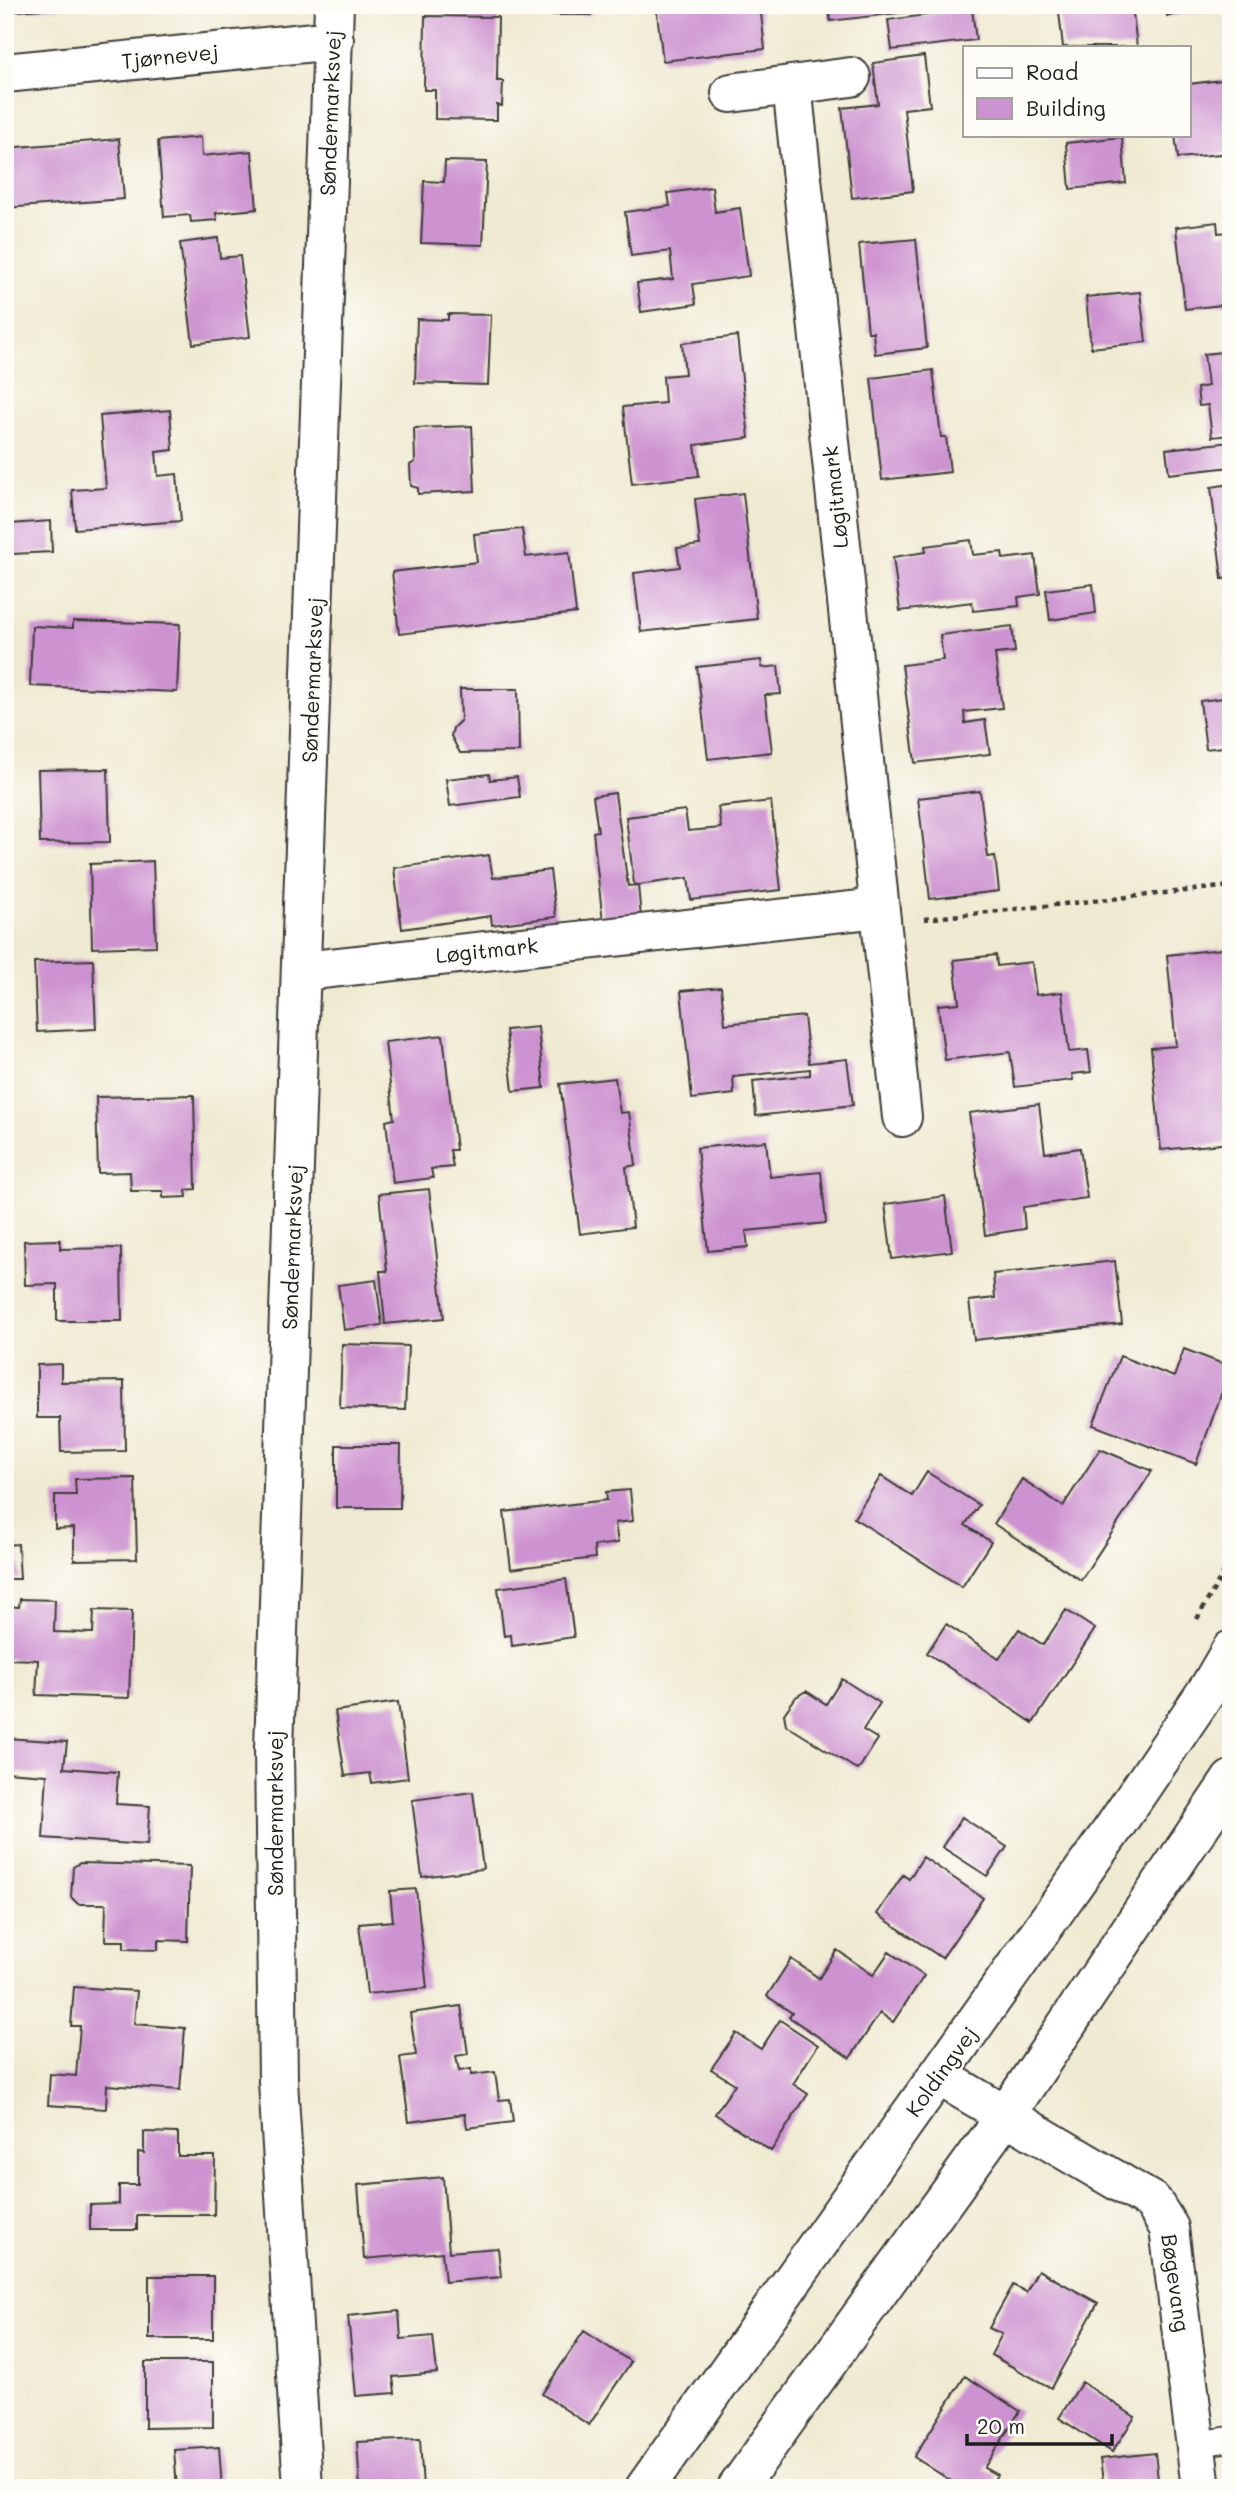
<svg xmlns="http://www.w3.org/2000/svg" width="1236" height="2493" font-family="Mali,sans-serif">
<rect width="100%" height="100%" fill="#fdfcf7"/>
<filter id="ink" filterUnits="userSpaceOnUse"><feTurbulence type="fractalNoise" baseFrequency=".0143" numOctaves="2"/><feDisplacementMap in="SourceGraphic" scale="14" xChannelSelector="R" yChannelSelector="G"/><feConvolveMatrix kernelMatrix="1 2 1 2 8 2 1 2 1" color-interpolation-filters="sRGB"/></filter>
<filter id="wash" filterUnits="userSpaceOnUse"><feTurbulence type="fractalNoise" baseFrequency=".00686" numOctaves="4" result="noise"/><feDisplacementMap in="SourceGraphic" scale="28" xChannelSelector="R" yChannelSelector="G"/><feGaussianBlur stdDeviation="1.57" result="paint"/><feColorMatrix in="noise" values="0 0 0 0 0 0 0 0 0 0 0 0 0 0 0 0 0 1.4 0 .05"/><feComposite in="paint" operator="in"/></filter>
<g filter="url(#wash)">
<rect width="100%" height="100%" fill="#efead1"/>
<g id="blocks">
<path fill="#cd93d0" d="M5 5H68V7L5 12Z
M531 5H592L591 15H531Z
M656 5H760L765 49 663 61Z
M829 5H925L926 10 830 21Z
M1113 5H1132L1137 47H1063L1059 12Z
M1165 5H1231V8L1167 16Z
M972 9 976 40 892 50 888 20Z
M425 16 498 17 497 81H503L502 106 497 105V120L435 119V90H424Z
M924 56 930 106 904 109 913 191 852 198 842 108 878 104 873 63Z
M1231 79V153L1178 158 1175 135H1189V84Z
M201 137 202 156 252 151 257 209 216 213 217 220 191 222 190 215 164 217 158 141Z
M1122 137 1126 183 1070 189 1066 143Z
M119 139 124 199 5 208V148Z
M445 161 487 162 483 245 421 243 424 181 444 182Z
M712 187 715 212 740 208 749 276 693 284 696 304 641 312 637 283 673 279 670 251 631 256 625 212 670 206 668 193Z
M1217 222 1218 233 1231 232V304L1185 309 1176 227Z
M218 238 220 258 240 256 250 337 193 344 180 243Z
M916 239 927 348 875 354 873 332H868L859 244Z
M1140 292 1146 342 1091 348 1086 297Z
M448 314 491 315 488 385 415 383 417 319 448 320Z
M737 336 749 438 695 445 699 476 632 484 623 407 665 403 663 376 685 374 682 343Z
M1231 351V435L1212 437 1208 405 1199 406 1197 388 1208 386 1204 354Z
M933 370 941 437H946L950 472 882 480 871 378Z
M170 410 173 450 156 452 158 476 177 474 181 521 75 529 72 490 106 488 100 416Z
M472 426 475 491 418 494V488L411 486 410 465 415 462 414 428Z
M1231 442V467L1169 474 1166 449Z
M1231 484V578L1222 579 1211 487Z
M743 493 757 619 641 632 634 573 680 567 677 548 700 545 695 499Z
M51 521 52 552 12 554 10 524Z
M522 529 526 557 569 552 576 613 399 634 392 572 477 562 474 534Z
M971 540 973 555 1002 552 1003 559 1035 555 1040 594 1018 597 1019 606 973 611 972 602 900 611 893 557 926 552 925 546Z
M1093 584 1096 613 1050 620 1046 590Z
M73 621 180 624 177 692 30 686 32 626 73 628Z
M1012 626 1015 652 995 654 1002 708 964 712 965 723 985 720 990 754 915 763 902 665 943 660 940 635Z
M761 660 762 668 778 666 781 694 765 695 772 752 708 759 697 667Z
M460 689H518L519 752 460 753 451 736 453 728 461 720Z
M1231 697V746L1206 749 1200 701Z
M108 769 110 842 40 843 38 770Z
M489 774 490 780 517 777 520 797 450 806 446 779Z
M980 791 988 857 995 856 999 891 930 899 918 798Z
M615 793 628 886 638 885 634 884 626 817 685 810 688 831 721 828 718 807 771 801 781 890 691 900 688 878 638 885 641 918 603 922 593 832 598 831 593 796Z
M489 855 493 878 550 870 556 917 492 925 491 916 402 929 394 868Z
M153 861 156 946 92 948 90 864Z
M1231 948V1143L1161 1150 1151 1048 1176 1046 1167 955Z
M996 955 997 966 1032 962 1036 995 1062 992 1069 1052 1088 1050 1091 1072 1072 1074 1073 1080 1015 1087 1010 1052 945 1060 938 1005 959 1003 954 960Z
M93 960 96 1029 37 1032 34 962Z
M721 987 725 1024 804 1016 809 1063 847 1059 853 1105 756 1116 753 1081 810 1075V1069L733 1077 734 1094 692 1099 681 991Z
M538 1027 544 1088 513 1091 506 1030Z
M443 1035 456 1150H450L453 1167 431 1169 433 1178 393 1183 386 1121 394 1119 385 1042Z
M615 1078 620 1113 629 1112 636 1165 626 1167 633 1227 580 1234 560 1084Z
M194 1095 196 1189 186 1190 187 1197 163 1198V1191H131L130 1172 98 1173 96 1097Z
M1039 1104 1045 1153 1080 1148 1087 1198 1023 1207 1025 1229 985 1235 969 1113Z
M766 1141 770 1177 821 1172 826 1223 746 1231 748 1247 708 1251 697 1148Z
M429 1189 444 1318 385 1324 380 1271H387L379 1194Z
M945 1196 952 1251 892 1259 885 1204Z
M60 1240V1249L121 1248 122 1321H57V1284L25 1285 24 1241Z
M1115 1261 1122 1324 974 1340 969 1301 995 1298 993 1274Z
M376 1280 382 1325 344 1330 338 1285Z
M342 1344 408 1346 405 1410 340 1408Z
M1184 1349 1231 1367 1196 1464 1093 1425 1120 1356 1174 1377Z
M61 1364V1382L124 1381 125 1451 61 1452 60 1418H37V1365Z
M336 1445H401L400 1508H336Z
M1100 1449 1152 1471 1081 1580 994 1524 1022 1479 1063 1506Z
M927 1472 979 1505 965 1525 991 1542 962 1587 854 1518 881 1476 912 1496Z
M135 1478 137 1559 74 1560V1528L55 1529V1495H76L75 1479Z
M630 1490 633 1521 615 1523 618 1543 594 1546 595 1558 511 1569 504 1512 607 1500 606 1492Z
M18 1544 20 1579H5V1545Z
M566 1579 574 1637 512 1646 511 1635 504 1636 498 1588Z
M20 1599 55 1600 54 1632 93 1633 94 1610 132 1611 129 1698 36 1695 38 1660 5 1659V1606L19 1607Z
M1066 1610 1095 1629 1033 1723 927 1653 946 1624 999 1659 1019 1629 1043 1645Z
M842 1679 880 1703 863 1730 878 1739 858 1770 786 1725 784 1714 796 1697 806 1691 826 1704Z
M398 1702 408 1778 372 1783 370 1773 345 1776 335 1711Z
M5 1738 67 1742 64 1768 118 1772 116 1804 150 1806 147 1845 43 1838 47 1775 5 1772Z
M473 1792 483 1869 422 1877 412 1800Z
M962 1817 1007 1847 987 1876 942 1847Z
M923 1857 983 1898 942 1958 877 1914 903 1875 909 1879Z
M80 1863 190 1866 188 1941 158 1940V1950L124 1949V1941H105L106 1904H78L71 1897 73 1867Z
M416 1889 427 1988 367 1994 359 1924 393 1921 390 1891Z
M837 1950 873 1975 889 1952 924 1976 893 2022 880 2013 850 2058 789 2017 792 2013 767 1996 791 1959 819 1978Z
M74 1987 137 1991 134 2024 185 2028 180 2090 107 2085 106 2109 48 2105 50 2074 76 2076 80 2026H71Z
M461 2006 468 2054 456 2056 459 2071 471 2069V2075L495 2072 499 2100 510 2099 513 2122 467 2128 465 2114 409 2122 400 2057 416 2055 410 2013Z
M780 2020 818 2045 793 2084 808 2094 771 2151 715 2114 735 2084 711 2069 736 2033 761 2049Z
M144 2132 178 2133V2156H215L214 2215H137V2230H90V2205L119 2204V2185H138V2152L144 2153Z
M443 2177 449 2252 498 2248 501 2277 445 2282 442 2252 364 2259 358 2185Z
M1038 2270 1098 2303 1051 2388 991 2355 1002 2334 989 2328 1013 2285 1026 2292Z
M149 2276H213V2339H149Z
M399 2311 401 2339 433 2336 437 2373 393 2377 395 2393 356 2396 348 2316Z
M584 2331 631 2362 589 2425 542 2394Z
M145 2362H213V2427L145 2428Z
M965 2376 1020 2411 984 2468 997 2475 989 2488H962L914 2457Z
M1082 2382 1135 2417 1112 2452 1059 2418Z
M420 2439 423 2488H360L357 2442Z
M219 2447 222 2488H177L174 2450Z
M1155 2453 1159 2488H1104L1100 2459Z"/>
</g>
</g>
<g filter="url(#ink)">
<use href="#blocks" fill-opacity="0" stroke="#3c3b37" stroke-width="2"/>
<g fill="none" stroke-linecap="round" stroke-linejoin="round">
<g stroke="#3c3b37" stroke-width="28">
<path id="lane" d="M1196 2444 1231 2439"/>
</g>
<g stroke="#3c3b37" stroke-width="42">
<path id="street" d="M5 73 334 40
M792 85 902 1117
M731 93 851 77
M303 971 879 908
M939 2076 1153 2202 1169 2228 1201 2488
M303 2488 278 2081 274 1748 334 5"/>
</g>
<g stroke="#3c3b37" stroke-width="42">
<path id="secondary" d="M645 2488 1113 1829 1210 1686 1231 1650
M737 2488 1006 2115 1231 1780"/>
</g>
<path stroke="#3c3b37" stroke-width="4.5" stroke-dasharray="5 5" stroke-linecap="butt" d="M924 919 1231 886
M1197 1619 1231 1559"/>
<use href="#lane" stroke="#fff" stroke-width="24"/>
<use href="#street" stroke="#fff" stroke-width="38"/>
<use href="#secondary" stroke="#fff" stroke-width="38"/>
</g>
</g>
<g text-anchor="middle" stroke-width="5" stroke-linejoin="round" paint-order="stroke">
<g font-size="21" fill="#1c1c1c" stroke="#fdfcf7">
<text transform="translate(170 57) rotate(-6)" y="7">Tjørnevej</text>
<text transform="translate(331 113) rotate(-88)" y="7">Søndermarksvej</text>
<text transform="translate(836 497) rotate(-96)" y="7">Løgitmark</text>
<text transform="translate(313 680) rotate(-88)" y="7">Søndermarksvej</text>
<text transform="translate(487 951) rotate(-6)" y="7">Løgitmark</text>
<text transform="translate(293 1247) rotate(-88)" y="7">Søndermarksvej</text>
<text transform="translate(276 1813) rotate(-90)" y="7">Søndermarksvej</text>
<text transform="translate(942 2072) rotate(-54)" y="7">Koldingvej</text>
<text transform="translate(1175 2283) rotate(82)" y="7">Bøgevang</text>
</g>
</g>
<rect width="1236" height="2493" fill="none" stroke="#fdfcf7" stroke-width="28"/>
<rect x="963" y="46" width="228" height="91" fill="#fdfcf7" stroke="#a3a29f" stroke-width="2"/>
<rect x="977" y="68" width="35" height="10" fill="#ffffff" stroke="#a3a29f" stroke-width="2"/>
<text x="1026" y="80" font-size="21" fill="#1c1c1c">Road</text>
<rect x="977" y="98" width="35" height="21" fill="#cd93d0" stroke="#a3a29f" stroke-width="2"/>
<text x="1026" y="116" font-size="21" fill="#1c1c1c">Building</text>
<path d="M967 2434v10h145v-10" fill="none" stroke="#1c1c1c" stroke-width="3.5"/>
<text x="977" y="2434" font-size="21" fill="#1c1c1c" stroke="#fdfcf7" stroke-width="5" paint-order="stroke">20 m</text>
</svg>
